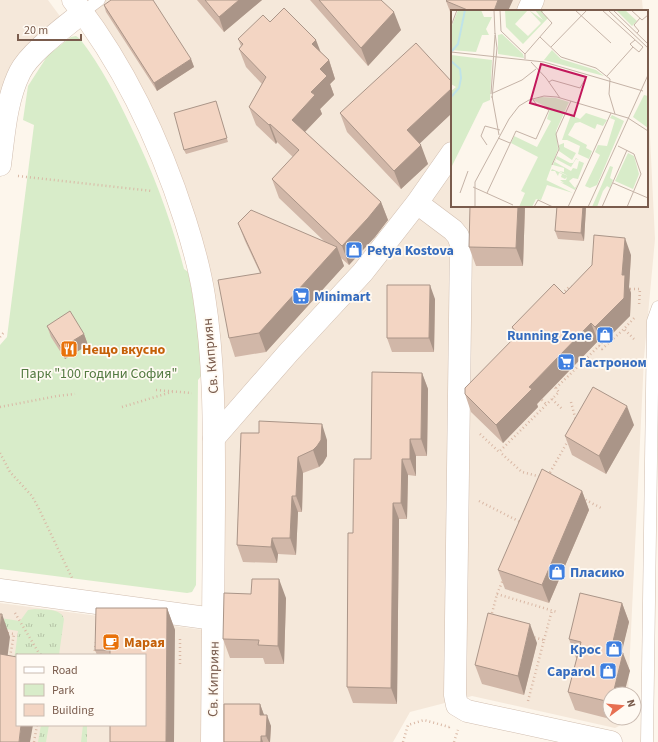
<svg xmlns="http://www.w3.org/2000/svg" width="658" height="742" font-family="'Source Sans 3',sans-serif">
<defs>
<pattern id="grass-tufts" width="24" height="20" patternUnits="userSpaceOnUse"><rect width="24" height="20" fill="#d8ecc9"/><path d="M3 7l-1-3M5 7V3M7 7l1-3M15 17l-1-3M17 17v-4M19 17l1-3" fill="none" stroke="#b4c2a5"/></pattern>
</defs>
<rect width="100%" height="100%" fill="#fdf6ec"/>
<path fill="#f5e8da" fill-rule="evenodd" d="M0 0H48L62 19 0 102Z
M83 0H642L643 11H452V206H647V76L655 239 644 358 628 694H610V718H626L623 724 615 728 472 696 410 712 393 742H215L210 289Z
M0 603 204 630 202 742H0ZM17 655H145V725H17Z"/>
<path fill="url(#grass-tufts)" d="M35 609C45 610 61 608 64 619L59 655H17V670L13 669 18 631 0 628V618L20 621 28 610Z
M41 725H49L46 742H38Z
M83 725H87V742H81Z"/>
<path fill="#d8ecc9" d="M76 36 80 39C101 66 117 97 132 129 154 174 171 220 184 269L188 272 190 281 201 343 202 375 198 380 196 585 192 592 187 593 0 569V345L7 337 34 125 23 120 28 86 48 55 71 37Z"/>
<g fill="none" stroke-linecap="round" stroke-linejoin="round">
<g stroke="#d1beb0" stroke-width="13">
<path id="lane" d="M83 12 99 0
M647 742 653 321 658 307"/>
</g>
<g stroke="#d1beb0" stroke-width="23">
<path id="street" d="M528 11 533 0
M0 165C4 134 6 100 20 72 30 52 65 27 83 12
M417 203 453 230 458 236 461 244 455 695 457 705 467 711 611 742
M214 438 289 352 363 272 417 203 452 153
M0 590 214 619"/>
</g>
<g stroke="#d6c0b0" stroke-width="23">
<path id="secondary" d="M73 0C124 65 160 142 185 220 193 245 200 270 204 296 215 365 214 435 214 505 214 584 213 663 212 742"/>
</g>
<path stroke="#d9b8a5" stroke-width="2.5" stroke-dasharray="1 3" stroke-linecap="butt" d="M18 176 152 191
M626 289H640L639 306
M562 294 569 287H573
M0 337 5 331
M634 339 624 329 636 316
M556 388 599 346 602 349 624 329
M156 390 192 393
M539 397 546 404
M552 399 563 410
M571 402 576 421
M0 407 57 396 75 394
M122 407 175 391
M480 434 499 452 559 392 552 384
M0 453 10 472 32 496 38 507 72 578
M502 454 522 472 542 477
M548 476 569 439
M582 498 603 509
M479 501 522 523
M497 594 557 612
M15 613 40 655
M491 617 497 594 503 580
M0 632 14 634 10 657
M544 640 552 610
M94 655 96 642
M180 664V637
M528 701 544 640 533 637
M34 742 37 725
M403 742 408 725 424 720 449 727 450 726
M454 742 458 730"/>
<use href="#lane" stroke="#fff" stroke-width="12"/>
<use href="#street" stroke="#fff" stroke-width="22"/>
<use href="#secondary" stroke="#fff" stroke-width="22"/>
</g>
<path fill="#d1b7a8" d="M197 0H262L224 32Z
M310 0H381L401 30 368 66Z
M446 1 508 11H452V17Z
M104 5 191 59 194 67 157 91 106 12Z
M270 22 321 52 329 60 335 79 330 84 334 95 320 109 322 114 305 132 381 202 388 220 375 237 349 265 341 258 344 266 266 352 235 357 229 338 260 273 245 241 238 223 324 241 279 198 272 179 293 157 277 142 276 144 256 125 249 107 262 84 246 67 239 49 241 46 238 39Z
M452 82V113L419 143 428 164 401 189 347 132 340 113Z
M217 105 228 142 186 154 184 150Z
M525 206 523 266H476L469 247Z
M557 206H586V207L584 241 558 239 555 231Z
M631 255 629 287 631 293 630 316 602 344 598 341 537 404 538 407 503 443 471 412 465 394 515 337 512 327 564 294Z
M435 299 434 352H392L387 338Z
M47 326 84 334 88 345 65 359 51 337Z
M422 373 428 389 427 456H416V476L408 475 407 519H399L397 704 353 703 347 687 353 533 371 459Z
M634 425 606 474 572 455 565 436Z
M241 433 327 440V456L323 463 319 467 303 473 302 512H298L296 555 278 554 277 563 243 562 237 545Z
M582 491 589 510 549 603 505 589 498 570Z
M286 598 284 664H265L263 658H230L223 639Z
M622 603 629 622 621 652 630 671 610 694V718H618V721L575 710 568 692 577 658H576L569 639Z
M167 608 175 630 145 655H97L95 650Z
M537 643 524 695 482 684 475 665Z
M260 704 264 715 271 726 270 742H224Z"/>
<path fill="#aa9588" d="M239 0H262L224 32 219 17Z
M498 0H513L508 11H494Z
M394 12 401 30 368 66 361 48Z
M316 40 323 58 312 44Z
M191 59 194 67 157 91 154 83Z
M329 60 335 79 330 84 334 95 320 109 322 114 299 138 292 120 311 92 320 69Z
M452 88V113L414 149 407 130Z
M270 124 277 142 276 144 269 125Z
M421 145 428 164 401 189 394 171Z
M381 202 388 220 375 237 349 265 342 246Z
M518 206H525L523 266 516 248Z
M583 206H586V207L584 241 581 233Z
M625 238 631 255 629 287 631 293 630 316 602 344 595 327 622 275Z
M337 247 344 266 266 352 259 333Z
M430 285 435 299 434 352 429 338Z
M591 323 598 341 537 404 538 407 503 443 496 425 529 387Z
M84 334 88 345 65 359 61 348Z
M422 373 428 389 427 456 421 439Z
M627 406 634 425 606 474 599 456Z
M322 424 327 440V456L323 463 319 467 313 450Z
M410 439 416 456V476L410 459Z
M298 457 303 473 302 512 296 496Z
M402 459 408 475 407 519 401 503Z
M582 491 589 510 549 603 542 585Z
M292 496 298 512 296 555 290 538Z
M393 503 399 519 397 704 391 688Z
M272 538 278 554 277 563 271 547Z
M279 579 286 598 284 664 278 646Z
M622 603 629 622 618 668 611 650Z
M167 608 175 630 174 742H166Z
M2 614 10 637 5 676 0 663V629Z
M530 624 537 643 524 695 518 676Z
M623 653 630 671 624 694H613Z
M260 704 264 715H260Z
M267 715 271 726 270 742H269L266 736Z
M21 725H33L30 742H19Z
M261 736 263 742H261Z"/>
<path fill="#f3d5c3" stroke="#aa9588" d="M111 0H153L191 59 154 83 104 5Z
M205 0H239L219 17Z
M319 0H381L394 12 361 48Z
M447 0H498L494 11H470L446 1Z
M284 8 316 40 312 44 329 60 320 69 327 76 311 92 315 95 292 120 381 202 368 218 342 246 272 179 299 150 270 124 269 125 249 107 266 77 239 49 243 44 238 39 263 15 270 22Z
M416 43 452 82V88L407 130 421 145 394 171 340 113Z
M216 101 227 138 184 150 174 113Z
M470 206H518L516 248 469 247Z
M557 206H583L581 233 555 231Z
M251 210 337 247 259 333 229 338 218 280 261 273 238 223Z
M594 235 625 238 622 275H625L624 298 595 327 591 323 529 387 532 389 496 425 465 394V388L518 334 512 327 554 284 564 294 592 265Z
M387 285H430L429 338H387Z
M70 311 84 334 61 348 47 326Z
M372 372 422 373 421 439H410V459H402L401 503H393L391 688 347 687 348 533H353L354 459H371Z
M593 387 627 406 599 456 565 436Z
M259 421 322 424 321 440 317 446 313 450 298 457 296 496H292L290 538H272L271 547 237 545 241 433H259Z
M542 469 582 491 542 585 498 570Z
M252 579H279L278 646 258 645 259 640 223 639 224 593 251 594Z
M580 593 622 603 611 650 623 653 613 694H610V702L568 692 581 642 569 639Z
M96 608H167L166 742H110V725H145V655H110V650H95Z
M488 613 530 624 518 676 475 665Z
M0 614H2L0 629Z
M0 654 17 657V725H21L19 742H0Z
M224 704H260V715H267L266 736H261V742H224Z"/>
<defs>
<g id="shop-square" transform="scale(0.9)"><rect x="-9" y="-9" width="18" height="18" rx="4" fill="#3f7fe0" stroke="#fffaf3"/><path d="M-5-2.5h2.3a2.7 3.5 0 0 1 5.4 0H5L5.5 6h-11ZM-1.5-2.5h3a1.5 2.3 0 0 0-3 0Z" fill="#fff"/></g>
<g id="supermarket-square" transform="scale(0.9)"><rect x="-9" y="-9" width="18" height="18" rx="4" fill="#3f7fe0" stroke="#fffaf3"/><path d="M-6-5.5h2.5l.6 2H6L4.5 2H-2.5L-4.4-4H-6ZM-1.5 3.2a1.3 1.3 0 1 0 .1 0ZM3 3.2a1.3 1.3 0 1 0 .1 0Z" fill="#fff"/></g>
<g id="restaurant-square" transform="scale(0.9)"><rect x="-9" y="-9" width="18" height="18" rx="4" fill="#e8710a" stroke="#fffaf3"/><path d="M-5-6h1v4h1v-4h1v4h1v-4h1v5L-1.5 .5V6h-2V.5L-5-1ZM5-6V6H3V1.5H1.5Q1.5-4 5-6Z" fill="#fff"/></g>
<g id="cafe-square" transform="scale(0.9)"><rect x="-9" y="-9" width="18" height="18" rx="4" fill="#e8710a" stroke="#fffaf3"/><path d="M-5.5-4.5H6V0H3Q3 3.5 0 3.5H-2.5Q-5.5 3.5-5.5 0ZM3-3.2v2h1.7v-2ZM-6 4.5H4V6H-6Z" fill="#fff"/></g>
</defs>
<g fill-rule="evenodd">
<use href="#shop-square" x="354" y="250"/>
<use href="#supermarket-square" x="301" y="296"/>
<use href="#shop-square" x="605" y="335"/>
<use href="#restaurant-square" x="69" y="349"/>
<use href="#supermarket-square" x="566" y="362"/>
<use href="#shop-square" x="557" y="572"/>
<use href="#cafe-square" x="111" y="642"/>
<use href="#shop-square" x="614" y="649"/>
<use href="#shop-square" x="608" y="671"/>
</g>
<g text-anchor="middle" stroke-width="3.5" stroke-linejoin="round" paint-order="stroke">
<g font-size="14" font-weight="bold" fill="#366cbe" stroke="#fffaf3" text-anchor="start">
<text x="367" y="255">Petya Kostova</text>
<text x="314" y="301">Minimart</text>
<text x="592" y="340" text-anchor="end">Running Zone</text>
<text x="579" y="367">Гастроном</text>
<text x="570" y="577">Пласико</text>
<text x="601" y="654" text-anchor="end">Крос</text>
<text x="595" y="676" text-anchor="end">Caparol</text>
</g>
<g font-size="14" font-weight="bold" fill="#c56008" stroke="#fffaf3" text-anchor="start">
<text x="82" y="354">Нещо вкусно</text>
<text x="124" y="647">Марая</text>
</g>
<g font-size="14" fill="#7a5c4d" stroke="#fffaf3">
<text transform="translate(210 356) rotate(-95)" y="5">Св. Киприян</text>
<text transform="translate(213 679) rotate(-89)" y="5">Св. Киприян</text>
</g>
<g font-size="14" fill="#537a41" stroke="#fffaf3">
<text x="99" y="378">Парк "100 години София"</text>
</g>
</g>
<g transform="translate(451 10)">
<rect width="197" height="197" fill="#fdf6ec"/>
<path d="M54 0H77L64 14 77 26 90 13 78 0 92 10 84 0H93L91 3 97 8 72 34 55 17ZM177 143 183 146 188 164 182 179 164 171ZM106 146 119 153H122L125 148 128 150 125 149 120 157 105 149 104 152 120 161 122 158 126 159 128 151 133 153 127 169 122 168 118 171 124 178 127 173 124 180 109 172 113 173 109 170H115L116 167 114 169 110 167 111 164 108 163 107 166 104 161H100L101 159 117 166 108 161 113 162V158L102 155ZM159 156 162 157 159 168 162 170 159 178 156 176 152 181 146 197H141ZM99 158 95 170 122 183 96 175 90 190 86 189Z" fill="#d8ecc9"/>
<path d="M7 0H30L33 7H41L35 19 38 25H31L25 42 0 40V18ZM0 45 41 50 39 90 32 93 0 158V81L5 77 0 74Z" fill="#d8ecc9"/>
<path d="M165 0H174L186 11 181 16 186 21ZM51 24 72 44 73 48 47 44V25ZM101 40 110 49 145 60 153 66 93 50ZM193 85 197 86V118L182 107ZM90 87 105 88 118 92 105 121 107 139 88 190 85 189 81 197H68L74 183 70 181 87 147 60 133 63 126 86 137 100 111 96 109 99 99 82 90ZM135 103 156 110 152 116 146 114 144 119 129 112 124 113 117 125 136 135 135 138 141 141 138 149 127 144 129 136 116 130H111L120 105 129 109ZM161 105 173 111 146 175 139 178 134 176 149 145 144 142 147 135 156 136 164 110 159 108ZM113 133V137L125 143 121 150 108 141V135Z" fill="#d8ecc9"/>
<path fill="none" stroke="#bfe3e8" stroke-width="2" d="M1 41 7 34 14 0M0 51 9 59 10 68 8 78 0 87"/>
<path fill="none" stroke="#c5b3a7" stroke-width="1" d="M43 0 44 24M49 0 50 21 74 44M124 0 160 33M151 0 192 37M157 0 197 38M162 0 197 34M180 0 191 10 197 5M0 16 6 0M186 23 188 21 183 15 189 8M89 27 110 47 145 58 159 69 158 84 164 104M100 37 136 0M182 37 188 42 192 37M0 42 93 52 192 81M74 49V44L101 13 89 0M80 52 95 68 109 88M156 66 182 37 179 34 184 30M98 72 101 70 129 78 136 66M42 83 71 70 85 59M40 84 44 25M41 86 48 125M41 88 46 38 44 23M47 128 59 133M36 135 30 126 34 116 49 120M167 136 183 144 190 164 176 197M101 155 108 139 105 124 120 91M162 173 197 188M22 177 62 195M9 183 17 161M36 183 65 121 85 129 98 100 85 94 81 88M24 197V172L58 109 68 96 78 90 93 86 106 87 177 108 197 121M83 197 87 190 102 197M117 197 160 103M137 197 197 65M151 197 176 140"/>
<path fill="#c2185b" fill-opacity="0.15" stroke="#c2185b" stroke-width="2" d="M90 54 135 67 123 106 79 93Z"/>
<rect width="197" height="197" fill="none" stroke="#7a5c4d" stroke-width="2"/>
</g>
<rect x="16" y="654" width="130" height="72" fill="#fffaf3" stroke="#cabbb1"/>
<rect x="24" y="667" width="20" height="6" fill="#ffffff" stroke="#cabbb1"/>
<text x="52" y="674" font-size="12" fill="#7a5c4d">Road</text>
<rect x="24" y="684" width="20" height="12" fill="#d8ecc9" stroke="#cabbb1"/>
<text x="52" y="694" font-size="12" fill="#7a5c4d">Park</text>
<rect x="24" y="704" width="20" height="12" fill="#f3d5c3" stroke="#cabbb1"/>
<text x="52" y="714" font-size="12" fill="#7a5c4d">Building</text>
<g transform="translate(622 706) rotate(74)"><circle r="19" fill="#fffaf3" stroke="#cabbb1"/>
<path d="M0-3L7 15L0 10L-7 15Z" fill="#e76f51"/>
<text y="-6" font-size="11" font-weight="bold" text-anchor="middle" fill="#7a5c4d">N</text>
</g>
<path d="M18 34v6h63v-6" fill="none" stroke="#7a5c4d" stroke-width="2"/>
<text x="24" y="34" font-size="12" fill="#7a5c4d" stroke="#fffaf3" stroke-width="3" paint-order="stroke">20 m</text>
</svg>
